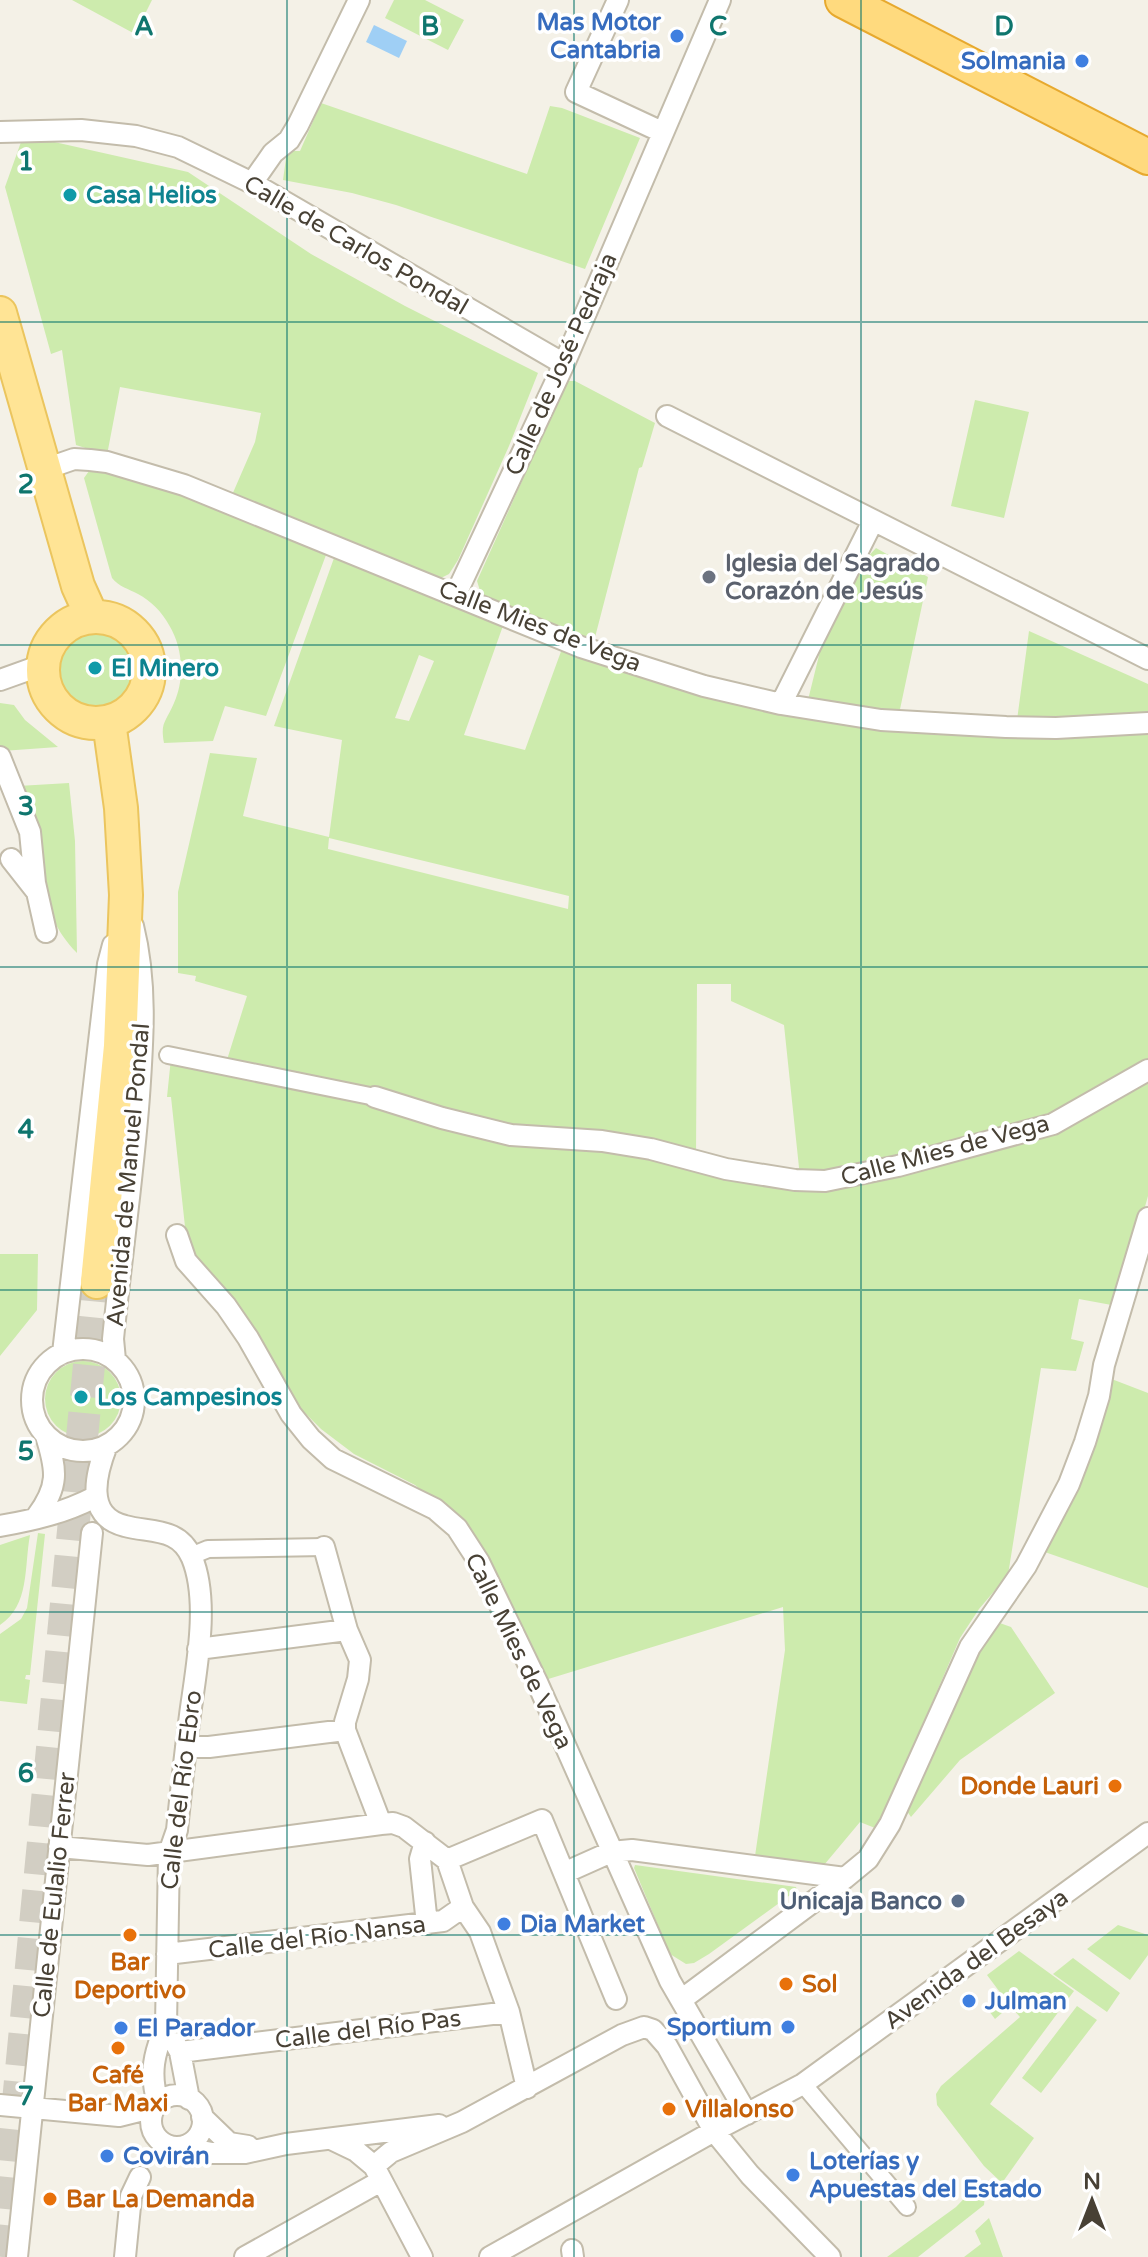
<svg xmlns="http://www.w3.org/2000/svg" width="1148" height="2257" font-family="'Varela Round',sans-serif">
<rect width="100%" height="100%" fill="#f4f1e7"/>
<path fill="#cdebad" fill-rule="evenodd" d="M72 0H152L135 34Z
M394 0H425L464 20 448 50 385 18Z
M321 103 527 174 550 106 562 108 640 138 585 269 396 205 352 193 283 180 287 151H300Z
M41 139 188 172 311 254 405 306 538 373 509 446 458 560 449 574 437 580 232 495 255 442 261 413 120 387 107 455 76 445 62 350 51 354 5 187 21 142Z
M567 381H575L655 423 642 467 639 468 593 645 481 594 477 581Z
M975 400 1029 412 1004 518 951 506Z
M88 465C171 486 249 520 326 555L266 716 225 706 213 741 164 743C160 722 166 722 174 703 185 678 183 648 169 625 162 612 151 601 138 594 129 589 119 587 112 578L84 478 89 471Z
M876 548 928 577 899 714 808 700 825 631 865 560Z
M334 558 504 623 464 735 525 750 563 646 735 702 1148 728V1063L1061 1111 836 1177H800L784 1025 731 1001V984H697L696 1156 516 1129 226 1063 247 996 195 981 196 976 178 973V892L210 753 257 758 243 816 329 837 342 740 274 726ZM419 655 434 661 409 721 395 718ZM329 838 569 896 568 909 328 849Z
M56 668a39 39 0 1 1 78 0a39 39 0 1 1-78 0Z
M1029 631 1148 684V717L1017 720Z
M0 703 14 705 25 720 58 747 2 751 0 745Z
M69 783 75 841 77 953C33 907 51 872 36 819 32 808 24 797 18 786Z
M171 1058 271 1077 428 1120 446 1129 553 1148 614 1151 667 1157 756 1185 800 1190H832L867 1184 1034 1138 1040 1140 1042 1133 1148 1073V1196L1117 1306 1079 1299 1071 1339 1084 1342 1076 1371 1041 1368 1008 1575 979 1609 960 1638 890 1800 875 1828 860 1822 824 1865 755 1856 785 1650 783 1607 545 1680 499 1579 465 1531 445 1510 415 1485 354 1454 321 1429 292 1400 202 1272 186 1236 171 1097H167Z
M0 1254H38L37 1310 0 1356Z
M45 1399a38 38 0 1 1 76 0a38 38 0 1 1-76 0Z
M1109 1378 1148 1393V1588L1039 1550Z
M38 1533 45 1534 30 1675H26L25 1679 30 1680 27 1704 0 1701V1634L21 1619 27 1608Z
M30 1535C24 1567 30 1605 0 1625V1545Z
M997 1622 1011 1627 1055 1693 960 1760 911 1817 904 1807 976 1656Z
M635 1865 796 1887 797 1890 709 1954 694 1963 686 1964 670 1954 634 1868Z
M1118 1925 1148 1935V1955L1130 1980 1087 1949Z
M1019 1951 1074 1991 990 2104 1034 2138 1002 2183 984 2166 937 2105 936 2094 941 2086 1020 2017 1010 2006 995 2019 989 2011 1005 1999 987 1975Z
M1073 1958 1120 1993 1107 2012 1053 1974Z
M1077 2006 1097 2020 1041 2093 1022 2078Z
M979 2183 985 2196 984 2205 918 2257H887L956 2207Z
M989 2218 1003 2257H964L981 2244 975 2231Z"/>
<path fill="#9fcff5" d="M374 25 407 41 399 58 366 42Z"/>
<g fill="none" stroke-linecap="round" stroke-linejoin="round">
<path stroke="#d2cec3" stroke-width="32" stroke-dasharray="32 16" stroke-linecap="butt" d="M3 2257 97 1282"/>
<g stroke="#c3bcab" stroke-width="20">
<path id="pedestrian" d="M168 1055 375 1097
M191 1556 208 1549 324 1547
M803 2084 907 2207"/>
</g>
<g stroke="#c3bcab" stroke-width="24">
<path id="minor" d="M618 0 576 92 662 132
M0 132 81 130 136 136 178 147 252 183 564 364
M252 183 273 153 289 140 298 125 359 0
M667 416 1148 659
M45 469 74 459 90 460 107 462 184 485 581 647 704 686 781 704 881 720 1006 727 1056 728 1148 723
M456 594 564 364 720 0
M0 680 42 665
M781 704 873 521
M0 757 30 832 35 883 46 932
M11 859 37 892
M375 1097 442 1118 511 1135 602 1141 651 1149 726 1169 795 1180 825 1181 898 1166 1053 1124 1148 1070
M177 1235 186 1261 226 1306 248 1338 291 1414 311 1439 333 1459 435 1509 457 1528 479 1562 537 1682 670 1981 747 2114
M32 1400a51 51 0 1 1 102 0a51 51 0 1 1-102 0Z
M63 1353 108 964 113 945
M115 1360 113 1339C121 1258 133 1177 139 1096 143 1039 147 982 133 926
M107 1445C96 1473 84 1516 125 1526 151 1533 179 1527 192 1558 210 1602 196 1669 190 1715 185 1753 181 1791 177 1830L169 1853 166 2025C154 2053 149 2073 158 2103
M37 1516C59 1486 57 1471 46 1436
M0 1526C34 1520 64 1513 95 1497
M324 1547 347 1630 360 1660 358 1679 345 1722V1730L381 1824
M198 1649 347 1630
M186 1747H209L345 1730
M425 1842 420 1859 427 1924
M59 1847 148 1855 381 1824 393 1823 404 1827 447 1860 463 1907 480 1932 509 2012 527 2088
M447 1860 542 1820 616 1999
M564 1873 611 1852 632 1850 845 1878
M167 1954 443 1921 463 1907
M681 2000 845 1878 868 1859 890 1824 970 1647 1026 1566 1069 1484 1085 1442 1099 1396 1104 1365 1148 1218
M175 2043 180 2052 189 2099
M180 2052 509 2012
M151 2121a26 26 0 1 1 52 0a26 26 0 1 1-52 0Z
M0 2105 119 2116 155 2107
M202 2117 229 2143 248 2146
M331 2139 356 2151 374 2166 422 2257
M180 2147 212 2153H245L286 2144 439 2125
M374 2166 391 2152 462 2122 622 2035 644 2027 653 2030 667 2046 714 2131 750 2175 830 2257
M572 2250 573 2257
M17 2257 92 1533
M125 2257 131 2196 140 2177
M245 2257 381 2181
M490 2257 714 2131 803 2084 1148 1833"/>
</g>
<g stroke="#ebc55e" stroke-width="36">
<path id="primary" d="M0 313 78 586 92 617
M43 670a53 53 0 1 1 106 0a53 53 0 1 1-106 0Z
M97 1282 120 1046 126 895 121 808 109 722"/>
</g>
<g stroke="#e7a92e" stroke-width="38">
<path id="trunk" d="M843 0 1148 157"/>
</g>
<use href="#pedestrian" stroke="#fff" stroke-width="16"/>
<use href="#minor" stroke="#fff" stroke-width="20"/>
<use href="#primary" stroke="#ffe495" stroke-width="32"/>
<use href="#trunk" stroke="#ffda7e" stroke-width="34"/>
</g>
<path fill="none" stroke="#0f766e" stroke-width="2" stroke-opacity="0.55" d="M287 0V2257M574 0V2257M861 0V2257M0 322H1148M0 645H1148M0 967H1148M0 1290H1148M0 1612H1148M0 1935H1148"/>
<g fill="#3f7fe0" stroke="#fff" stroke-width="3">
<circle cx="677" cy="36" r="8"/>
<circle cx="1082" cy="61" r="8"/>
<circle cx="504" cy="1924" r="8"/>
<circle cx="969" cy="2001" r="8"/>
<circle cx="788" cy="2027" r="8"/>
<circle cx="121" cy="2028" r="8"/>
<circle cx="107" cy="2156" r="8"/>
<circle cx="793" cy="2175" r="8"/>
</g>
<g fill="#0f9aa8" stroke="#fff" stroke-width="3">
<circle cx="70" cy="195" r="8"/>
<circle cx="95" cy="668" r="8"/>
<circle cx="81" cy="1397" r="8"/>
</g>
<circle fill="#6b7280" stroke="#fff" stroke-width="3" cx="709" cy="577" r="8"/>
<g fill="#e8710a" stroke="#fff" stroke-width="3">
<circle cx="1115" cy="1786" r="8"/>
<circle cx="130" cy="1935" r="8"/>
<circle cx="786" cy="1984" r="8"/>
<circle cx="118" cy="2048" r="8"/>
<circle cx="669" cy="2109" r="8"/>
<circle cx="50" cy="2199" r="8"/>
</g>
<circle fill="#5c6f8a" stroke="#fff" stroke-width="3" cx="958" cy="1901" r="8"/>
<g text-anchor="middle" stroke-width="7" stroke-linejoin="round" paint-order="stroke">
<g font-size="24" font-weight="bold" fill="#366cbe" stroke="#fff" text-anchor="start">
<text x="661" y="30" text-anchor="end">Mas Motor<tspan x="661" dy="28">Cantabria</tspan></text>
<text x="1066" y="69" text-anchor="end">Solmania</text>
<text x="520" y="1932">Dia Market</text>
<text x="985" y="2009">Julman</text>
<text x="772" y="2035" text-anchor="end">Sportium</text>
<text x="137" y="2036">El Parador</text>
<text x="123" y="2164">Covirán</text>
<text x="809" y="2169">Loterías y<tspan x="809" dy="28">Apuestas del Estado</tspan></text>
</g>
<g font-size="24" font-weight="bold" fill="#0d838f" stroke="#fff" text-anchor="start">
<text x="86" y="203">Casa Helios</text>
<text x="111" y="676">El Minero</text>
<text x="97" y="1405">Los Campesinos</text>
</g>
<g font-size="24" fill="#484135" stroke="#fff">
<text transform="translate(356 245) rotate(30)" y="8">Calle de Carlos Pondal</text>
<text transform="translate(561 364) rotate(-66)" y="8">Calle de José Pedraja</text>
<text transform="translate(540 626) rotate(21)" y="8">Calle Mies de Vega</text>
<text transform="translate(945 1150) rotate(-15)" y="8">Calle Mies de Vega</text>
<text transform="translate(128 1175) rotate(-85)" y="8">Avenida de Manuel Pondal</text>
<text transform="translate(519 1651) rotate(64)" y="8">Calle Mies de Vega</text>
<text transform="translate(181 1790) rotate(-83)" y="8">Calle del Río Ebro</text>
<text transform="translate(54 1895) rotate(-84)" y="8">Calle de Eulalio Ferrer</text>
<text transform="translate(317 1937) rotate(-7)" y="8">Calle del Río Nansa</text>
<text transform="translate(976 1959) rotate(-36)" y="8">Avenida del Besaya</text>
<text transform="translate(368 2029) rotate(-7)" y="8">Calle del Río Pas</text>
</g>
<g font-size="24" font-weight="bold" fill="#5b616d" stroke="#fff" text-anchor="start">
<text x="725" y="571">Iglesia del Sagrado<tspan x="725" dy="28">Corazón de Jesús</tspan></text>
</g>
<g font-size="24" font-weight="bold" fill="#c56008" stroke="#fff" text-anchor="start">
<text x="1099" y="1794" text-anchor="end">Donde Lauri</text>
<text x="130" y="1970" text-anchor="middle">Bar<tspan x="130" dy="28">Deportivo</tspan></text>
<text x="802" y="1992">Sol</text>
<text x="118" y="2083" text-anchor="middle">Café<tspan x="118" dy="28">Bar Maxi</tspan></text>
<text x="685" y="2117">Villalonso</text>
<text x="66" y="2207">Bar La Demanda</text>
</g>
<g font-size="24" font-weight="bold" fill="#4e5e75" stroke="#fff" text-anchor="end">
<text x="942" y="1909">Unicaja Banco</text>
</g>
</g>
<g font-size="26" text-anchor="middle" font-weight="bold" fill="#0f766e" stroke="#fff" stroke-width="7" stroke-linejoin="round" paint-order="stroke">
<text x="144" y="35">A</text>
<text x="430" y="35">B</text>
<text x="718" y="35">C</text>
<text x="1004" y="35">D</text>
<text x="26" y="170">1</text>
<text x="26" y="493">2</text>
<text x="26" y="815">3</text>
<text x="26" y="1138">4</text>
<text x="26" y="1460">5</text>
<text x="26" y="1782">6</text>
<text x="26" y="2105">7</text>
</g>
<g transform="translate(1092 2201)" stroke="#ffffff" stroke-width="6" paint-order="stroke">
<path d="M0-6L14 30L0 20L-14 30Z" fill="#484135"/>
<text y="-12" font-size="22" font-weight="bold" text-anchor="middle" fill="#484135">N</text>
</g>
</svg>
